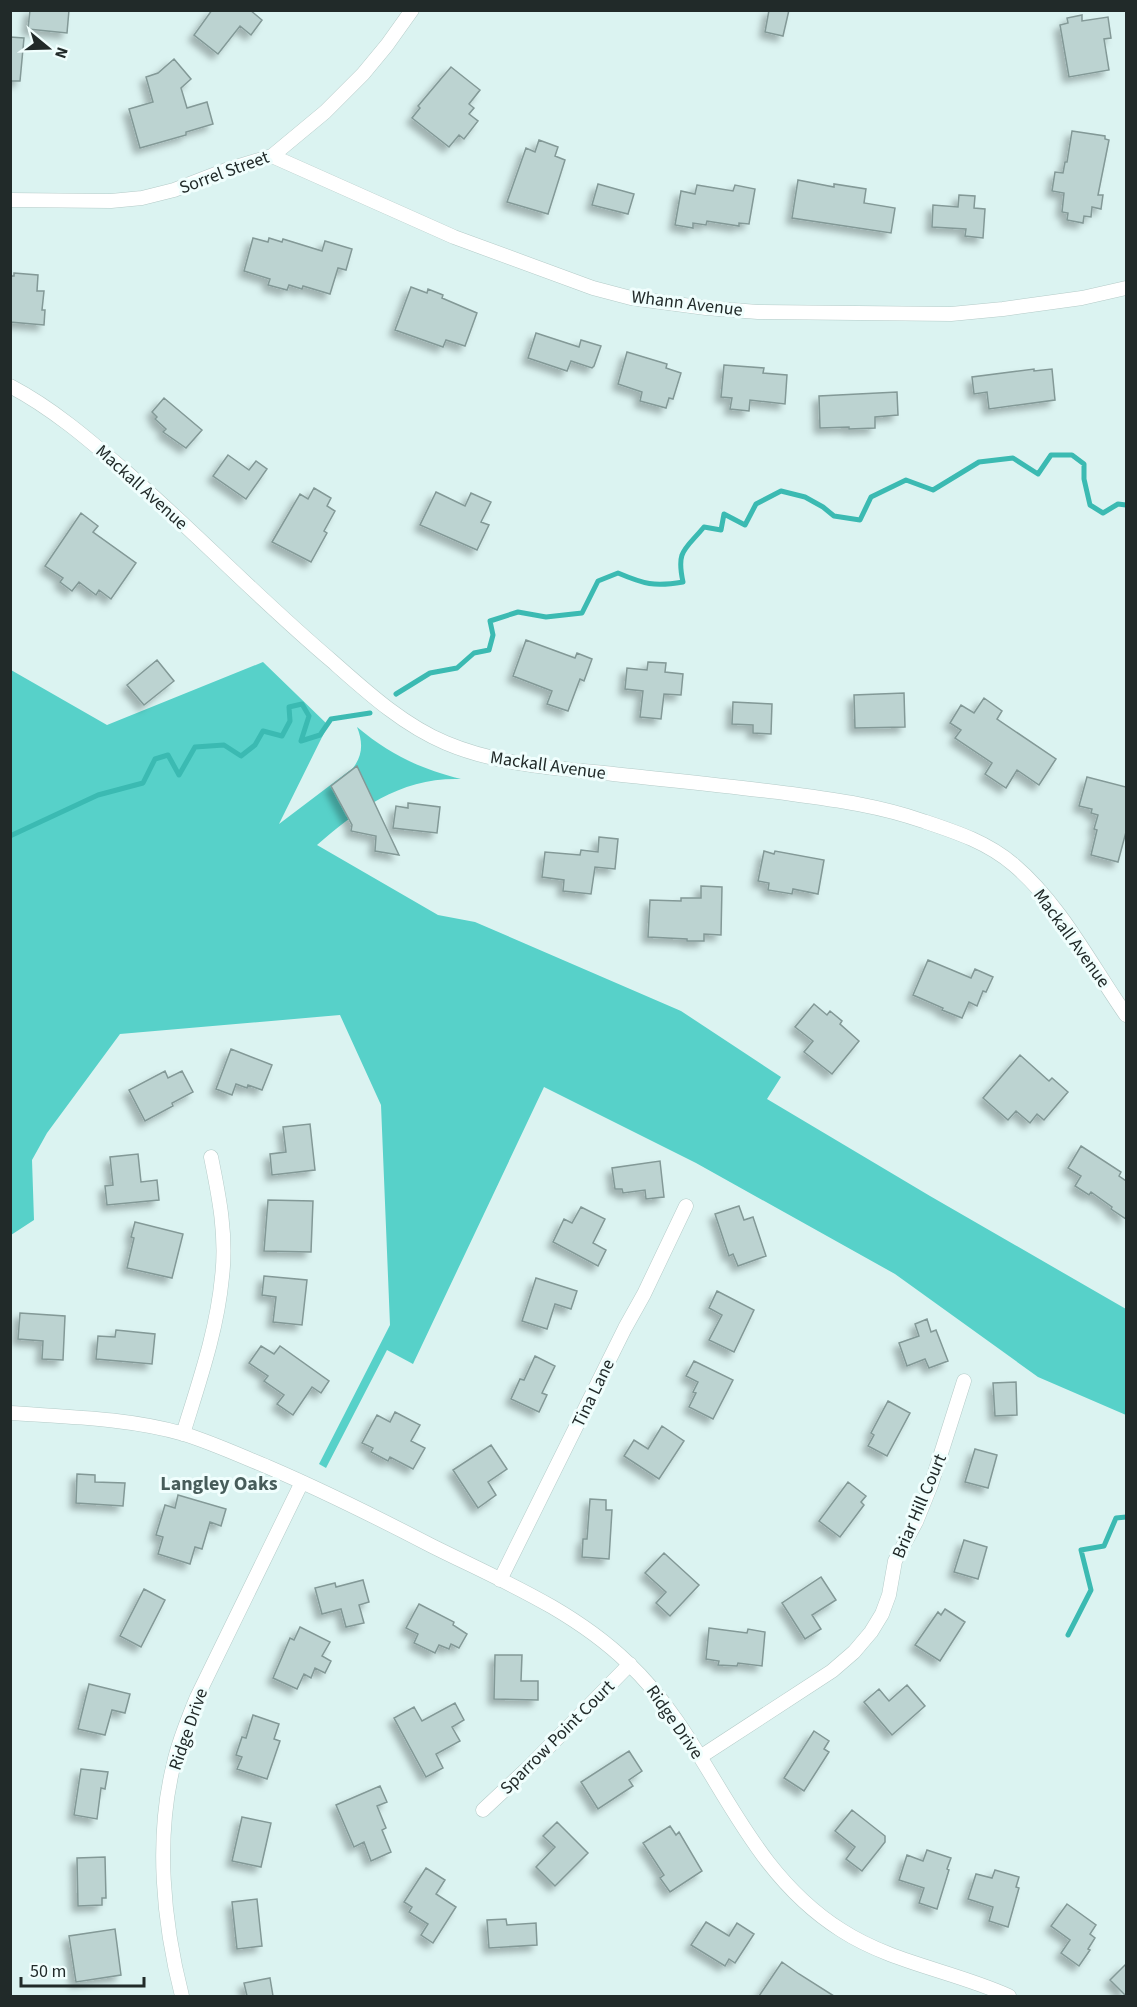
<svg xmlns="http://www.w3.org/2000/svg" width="1137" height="2007" font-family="'Source Sans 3',sans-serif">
<defs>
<filter id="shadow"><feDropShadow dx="-5.5" dy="5.5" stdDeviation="3" flood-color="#0004"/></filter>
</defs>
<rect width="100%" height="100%" fill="#dbf3f1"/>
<path fill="#57d1c9" d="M263 662 328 725 279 824 353 768C363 755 363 742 357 727 391 755 418 768 461 779 402 777 359 808 317 845L438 915 475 922 681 1011 781 1077 767 1099 930 1196 1126 1309V1415L1038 1377 895 1274 696 1163 544 1087 413 1364 387 1350 326 1468 319 1464 390 1325 381 1105 340 1015 120 1034 47 1133 32 1160 34 1220 11 1235V670L107 725Z"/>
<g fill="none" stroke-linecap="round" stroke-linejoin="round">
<path stroke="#3bbab2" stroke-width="5" d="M396 694 430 673 457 668 474 653 489 650 493 635 490 621 518 612 546 617 582 613 598 581 618 573C644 584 654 587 683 582 676 550 685 550 704 527L721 530 724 514 745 525 756 504 781 491 805 497 823 507 834 516 860 520 871 497 906 480 933 490 979 462 1013 458 1038 474 1051 455H1072L1084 464V479L1090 505 1103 513 1118 504 1126 505
M10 836 98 795 143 783 155 759 168 755 179 775 195 747 224 745 241 756 255 745 263 731 282 736 290 721 289 707 302 704 309 716 301 741 320 735 331 719 370 713
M1068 1635 1091 1590 1081 1550 1104 1546 1116 1518 1126 1517"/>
</g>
<path fill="#bcd3d1" stroke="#839997" stroke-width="1.5" filter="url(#shadow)" d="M30 10H69L67 33 28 29Z
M212 10H250L262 20 251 35 240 26 218 54 194 35Z
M769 10H789L783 36 765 32Z
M1082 15V21L1108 17 1111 38 1104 39 1109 70 1069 77 1060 25 1068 23 1067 18Z
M10 37 24 38 20 81H10Z
M174 59 191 79 181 88 187 108 207 102 213 124 186 132V135L140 148 129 109 153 102 146 77 158 73Z
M451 67 480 90 469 104 474 108 469 114 478 121 464 139 459 135 449 147 412 118 420 108 418 106Z
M1072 131 1105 136V139L1109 140 1098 195H1103L1101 209 1092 207 1091 217 1084 216 1083 223 1067 220 1068 213 1062 212 1064 193 1052 191 1055 172 1063 173 1065 162H1067Z
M539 140 558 147 555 156 565 160 548 214 507 202 526 148 535 152Z
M798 180 834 187V184L866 189 864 203 895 208 891 233 792 218Z
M598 184 634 194 628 214 592 205Z
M697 185 733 191 735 185 755 189 749 224 739 223V226L707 221 706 225 693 223V228L675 225 681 191 695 194Z
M959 195 975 196 974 208 985 209 983 238 965 236 966 229 932 227 933 205 958 207Z
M253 238 268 242 269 238 282 242 283 239 322 251 325 241 352 249 346 270 338 268 330 294 303 286 302 289 289 285 287 290 268 285 270 279 244 271Z
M14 273 38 275 37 291H44L42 310H45L44 325 10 322V276H14Z
M411 287 427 293 428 289 443 295 442 298 477 313 465 346 446 340 443 347 395 330Z
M536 333 579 347 581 340 601 346 594 366 592 368 571 361 567 371 528 358Z
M627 352 667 364 666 368 681 373 673 399 669 398 666 408 640 401 642 392 618 384Z
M724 365 764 368 763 373 787 375 785 404 750 400 749 411 730 409 732 398 721 397Z
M1034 369V371L1052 369 1055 400 989 409 987 392 974 394 972 377Z
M897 392 898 415 875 417V428L849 429V427L820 428 819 396Z
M164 398 202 430 186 448 163 432 166 429 155 419 157 417 152 412Z
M228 455 249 470 256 461 267 469 246 499 213 476Z
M314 488 331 498 327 506 335 511 324 531 327 533 311 562 272 542 300 494 308 499Z
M436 492 465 506 471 493 491 502 481 522 489 525 477 550 420 525Z
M81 513 98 526 93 532 136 563 111 599 99 590 96 595 79 582 72 591 60 582 63 578 45 566Z
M526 640 575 658 577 653 592 659 584 681 580 679 568 711 547 704 552 691 513 676Z
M157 660 174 681 144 705 127 685Z
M648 662 666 663 665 672 683 674 681 695 664 694 661 719 640 717 643 691 625 689 627 668 647 670Z
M904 693 905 727 855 728 854 695Z
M984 698 1002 711 997 719 1056 759 1039 785 1017 770 1006 788 985 774 992 763 955 738 961 730 950 723 961 705 974 713Z
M733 702 772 704 771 734 753 733V725L732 724Z
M357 766 391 838 399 855 375 851 376 836 351 831 352 825 331 786Z
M1087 777 1126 787V832L1118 862 1091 855 1097 830 1094 829 1098 815 1091 813 1092 809 1079 806Z
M408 803 440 807 437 833 393 828 396 806 408 808Z
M599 837 618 839 615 869 595 867 591 894 563 891 564 880 542 877 545 852 580 855 581 850 598 852Z
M764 851 774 854 775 851 824 860 818 894 793 889 792 894 768 890 769 883 758 881Z
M701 886 722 887 721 935 704 934V941H687V939L648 937 650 900 681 901V898H701Z
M928 960 971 978 975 969 993 977 986 992 983 991 977 1006 969 1002 962 1018 942 1010 943 1008 913 995Z
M814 1004 827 1015 830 1011 842 1021 840 1024 859 1041 832 1074 804 1052 813 1041 795 1027Z
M231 1049 272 1065 262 1090 248 1085 247 1088 236 1084 232 1095 216 1089Z
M1020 1055 1049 1081 1052 1078 1068 1092 1044 1120 1037 1114 1030 1123 1016 1111 1008 1120 983 1098Z
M165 1071 168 1078 182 1071 193 1092 172 1103 173 1106 145 1121 129 1090Z
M310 1124 315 1170 272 1175 270 1154 286 1152 283 1127Z
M1081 1146 1121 1172 1119 1176 1126 1181V1219L1111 1209 1112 1207 1091 1192 1089 1195 1075 1186 1081 1176 1068 1168Z
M138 1154 141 1182 157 1180 159 1200 107 1205 105 1186 113 1185 110 1157Z
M660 1161 664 1197 646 1199 645 1190 623 1193 622 1189H615L612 1168Z
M268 1200 313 1201 311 1252 264 1251Z
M739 1206 744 1220 753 1217 766 1256 738 1266 733 1254 729 1256 715 1214Z
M581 1207 605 1219 593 1243 606 1250 598 1266 553 1242 564 1219 572 1223Z
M135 1222 183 1234 172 1278 127 1268 134 1238 131 1237Z
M264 1276 307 1280 302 1325 273 1322 276 1297 262 1295Z
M536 1278 577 1291 571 1309 555 1304 547 1329 522 1321Z
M717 1291 754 1310 734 1352 709 1340 722 1315 709 1308Z
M20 1313 65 1316 63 1360 42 1359 43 1341 18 1339Z
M927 1319 931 1332 936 1330 948 1361 929 1368 925 1359 907 1366 899 1343 919 1336 915 1324Z
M116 1330 155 1334 152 1364 96 1359 98 1336 115 1337Z
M261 1346 274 1354 280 1346 329 1381 321 1393 312 1387 293 1415 277 1404 284 1395 264 1381 268 1376 249 1363Z
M535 1356 555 1366 542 1393 547 1395 539 1412 511 1399 520 1379 524 1380Z
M694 1361 733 1380 713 1419 689 1407 696 1393 693 1392 698 1382 686 1376Z
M1016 1382 1017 1415 995 1416 993 1383Z
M888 1401 910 1413 887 1456 868 1446 874 1435 871 1433Z
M395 1412 420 1425 411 1441 425 1448 413 1469 390 1457 388 1461 371 1452 373 1448 362 1443 377 1415 390 1422Z
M662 1426 684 1441 659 1479 624 1456 634 1440 648 1449Z
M491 1445 507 1469 488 1482 496 1495 478 1508 453 1470Z
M975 1449 997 1455 988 1488 965 1482Z
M77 1474 95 1475V1482L125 1483 123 1506 76 1503Z
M848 1482 866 1496 861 1502 864 1505 840 1537 819 1521Z
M178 1495 226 1509 221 1526 210 1522 202 1549 195 1547 190 1564 158 1554 163 1537 156 1535 165 1505 175 1508Z
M590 1499 606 1500V1510H612L609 1559 582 1557 583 1539H587Z
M964 1540 987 1547 978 1579 954 1572Z
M664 1553 699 1585 670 1616 656 1603 666 1592 645 1573Z
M821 1577 836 1600 812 1615 821 1629 805 1639 782 1603Z
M363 1580 369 1602 359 1605 364 1623 346 1627 341 1609 322 1614 315 1588 335 1583 336 1587Z
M144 1589 165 1600 141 1647 120 1636Z
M419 1604 454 1622 453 1625 467 1634 459 1648 451 1644 449 1649 439 1645 435 1653 414 1643 418 1634 406 1628Z
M945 1609 965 1622 940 1661 915 1645 938 1612 941 1615Z
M300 1627 330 1642 322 1656 331 1661 325 1673 315 1668 311 1678 304 1674 297 1689 273 1678 290 1638 294 1640Z
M709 1628 747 1633 748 1629 765 1632 762 1666 738 1663 737 1666 718 1665 719 1661 706 1659Z
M495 1655H522L521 1681H538V1700L494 1699Z
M89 1684 130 1694 125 1713 112 1710 105 1735 78 1729Z
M907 1685 925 1706 892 1735 864 1702 879 1689 889 1701Z
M455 1703 464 1720 452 1727 460 1741 436 1754 443 1768 426 1777 394 1718 414 1707 422 1721Z
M253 1715 279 1724 274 1739 280 1741 267 1779 237 1769 242 1757 236 1755 242 1737 246 1738Z
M814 1731 829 1741 824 1749 829 1752 804 1791 784 1778Z
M629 1751 642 1771 629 1780 633 1786 598 1809 581 1782Z
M81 1769 108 1772 105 1789 101 1788 97 1819 74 1815Z
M380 1786 387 1802 377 1806 386 1828 382 1830 391 1852 371 1861 364 1842 354 1847 336 1805Z
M852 1810 885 1836V1842L862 1871 846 1859 855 1847 835 1831Z
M242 1817 271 1823 261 1867 232 1861Z
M557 1822 588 1853 555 1886 536 1867 555 1847 543 1836Z
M670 1826 676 1835 679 1832 702 1871 670 1892 660 1878 664 1875 643 1843Z
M927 1850 951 1858 947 1869 949 1870 937 1909 919 1903 924 1888 899 1880 907 1855 923 1861Z
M105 1857 106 1898H102V1905L78 1906 77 1858Z
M426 1868 445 1880 436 1894 456 1907 433 1943 421 1935 428 1924 409 1912 412 1907 404 1902Z
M995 1870 1019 1877 1016 1887 1019 1888 1008 1927 989 1921 993 1907 968 1899 976 1874 992 1878Z
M257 1899 262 1946 237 1949 232 1902Z
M1067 1904 1096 1925 1090 1934 1095 1938 1088 1949 1090 1950 1079 1966 1061 1953 1070 1940 1051 1926Z
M506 1919 507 1925 536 1923 537 1945 489 1948 487 1920Z
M706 1922 729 1936 737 1923 754 1934 735 1963 729 1959 725 1966 691 1945Z
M115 1929 121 1975 76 1982 69 1936Z
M782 1962 799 1974 834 1996H759Z
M1126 1964V1996L1110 1980Z
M270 1978 273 1996H247L244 1983Z"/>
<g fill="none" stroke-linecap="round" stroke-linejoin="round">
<g stroke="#b4cbc8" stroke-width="15">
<path id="minor" d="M272 156 454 237 593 288 631 298 706 308 758 312 951 314 1003 309 1082 298 1126 288
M10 200 111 201 142 198 174 190 226 170 272 156 325 112 363 74 387 45 412 10
M10 386C52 408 88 439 124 470 195 532 260 600 332 661 367 692 403 725 446 743 496 764 551 768 604 773 667 780 730 786 792 794 837 800 880 806 923 821 956 832 987 842 1014 865 1061 905 1091 965 1126 1015
M10 1413C68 1417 128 1418 184 1434 213 1443 241 1456 268 1467 324 1491 378 1518 432 1546 500 1580 572 1609 628 1663 713 1743 737 1864 841 1930 892 1963 954 1971 1009 1996
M183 1434C199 1382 217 1331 222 1277 227 1236 219 1196 211 1157
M500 1580 625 1328 644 1294 686 1206
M700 1757 832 1671 854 1652 871 1632 882 1614 889 1595 895 1561 916 1522 931 1485 964 1381
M483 1810 530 1766 630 1664
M182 1996C163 1922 155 1838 174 1763 179 1740 188 1719 197 1697L302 1482"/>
</g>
<use href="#minor" stroke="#fff" stroke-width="14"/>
</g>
<g text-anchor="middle" stroke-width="6" stroke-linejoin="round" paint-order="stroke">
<g font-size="18" fill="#212a29" stroke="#f0fefd">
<text transform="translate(224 172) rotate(-20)" y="6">Sorrel Street</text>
<text transform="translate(687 303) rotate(7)" y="6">Whann Avenue</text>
<text transform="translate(142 487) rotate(42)" y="6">Mackall Avenue</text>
<text transform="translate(548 765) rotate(8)" y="6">Mackall Avenue</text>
<text transform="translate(1072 938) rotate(54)" y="6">Mackall Avenue</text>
<text transform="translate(593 1393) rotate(-64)" y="6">Tina Lane</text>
<text transform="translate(919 1506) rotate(-67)" y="6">Briar Hill Court</text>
<text transform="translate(675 1722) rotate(55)" y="6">Ridge Drive</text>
<text transform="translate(188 1729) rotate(-71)" y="6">Ridge Drive</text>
<text transform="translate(557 1737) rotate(-45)" y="6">Sparrow Point Court</text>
</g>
<g font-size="20" font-weight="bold" fill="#475c5a" stroke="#f0fefd">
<text x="219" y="1490">Langley Oaks</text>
</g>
</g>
<rect width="1137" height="2007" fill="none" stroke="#212a29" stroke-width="24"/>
<g transform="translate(48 48) rotate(109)" stroke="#f0fefd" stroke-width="4.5" paint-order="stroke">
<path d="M0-4.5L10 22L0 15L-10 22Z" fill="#212a29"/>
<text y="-9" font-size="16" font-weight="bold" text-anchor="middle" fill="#212a29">N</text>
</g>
<path d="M21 1977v9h123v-9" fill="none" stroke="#212a29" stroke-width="3"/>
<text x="30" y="1977" font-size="18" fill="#212a29" stroke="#f0fefd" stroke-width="4.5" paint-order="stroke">50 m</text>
</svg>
